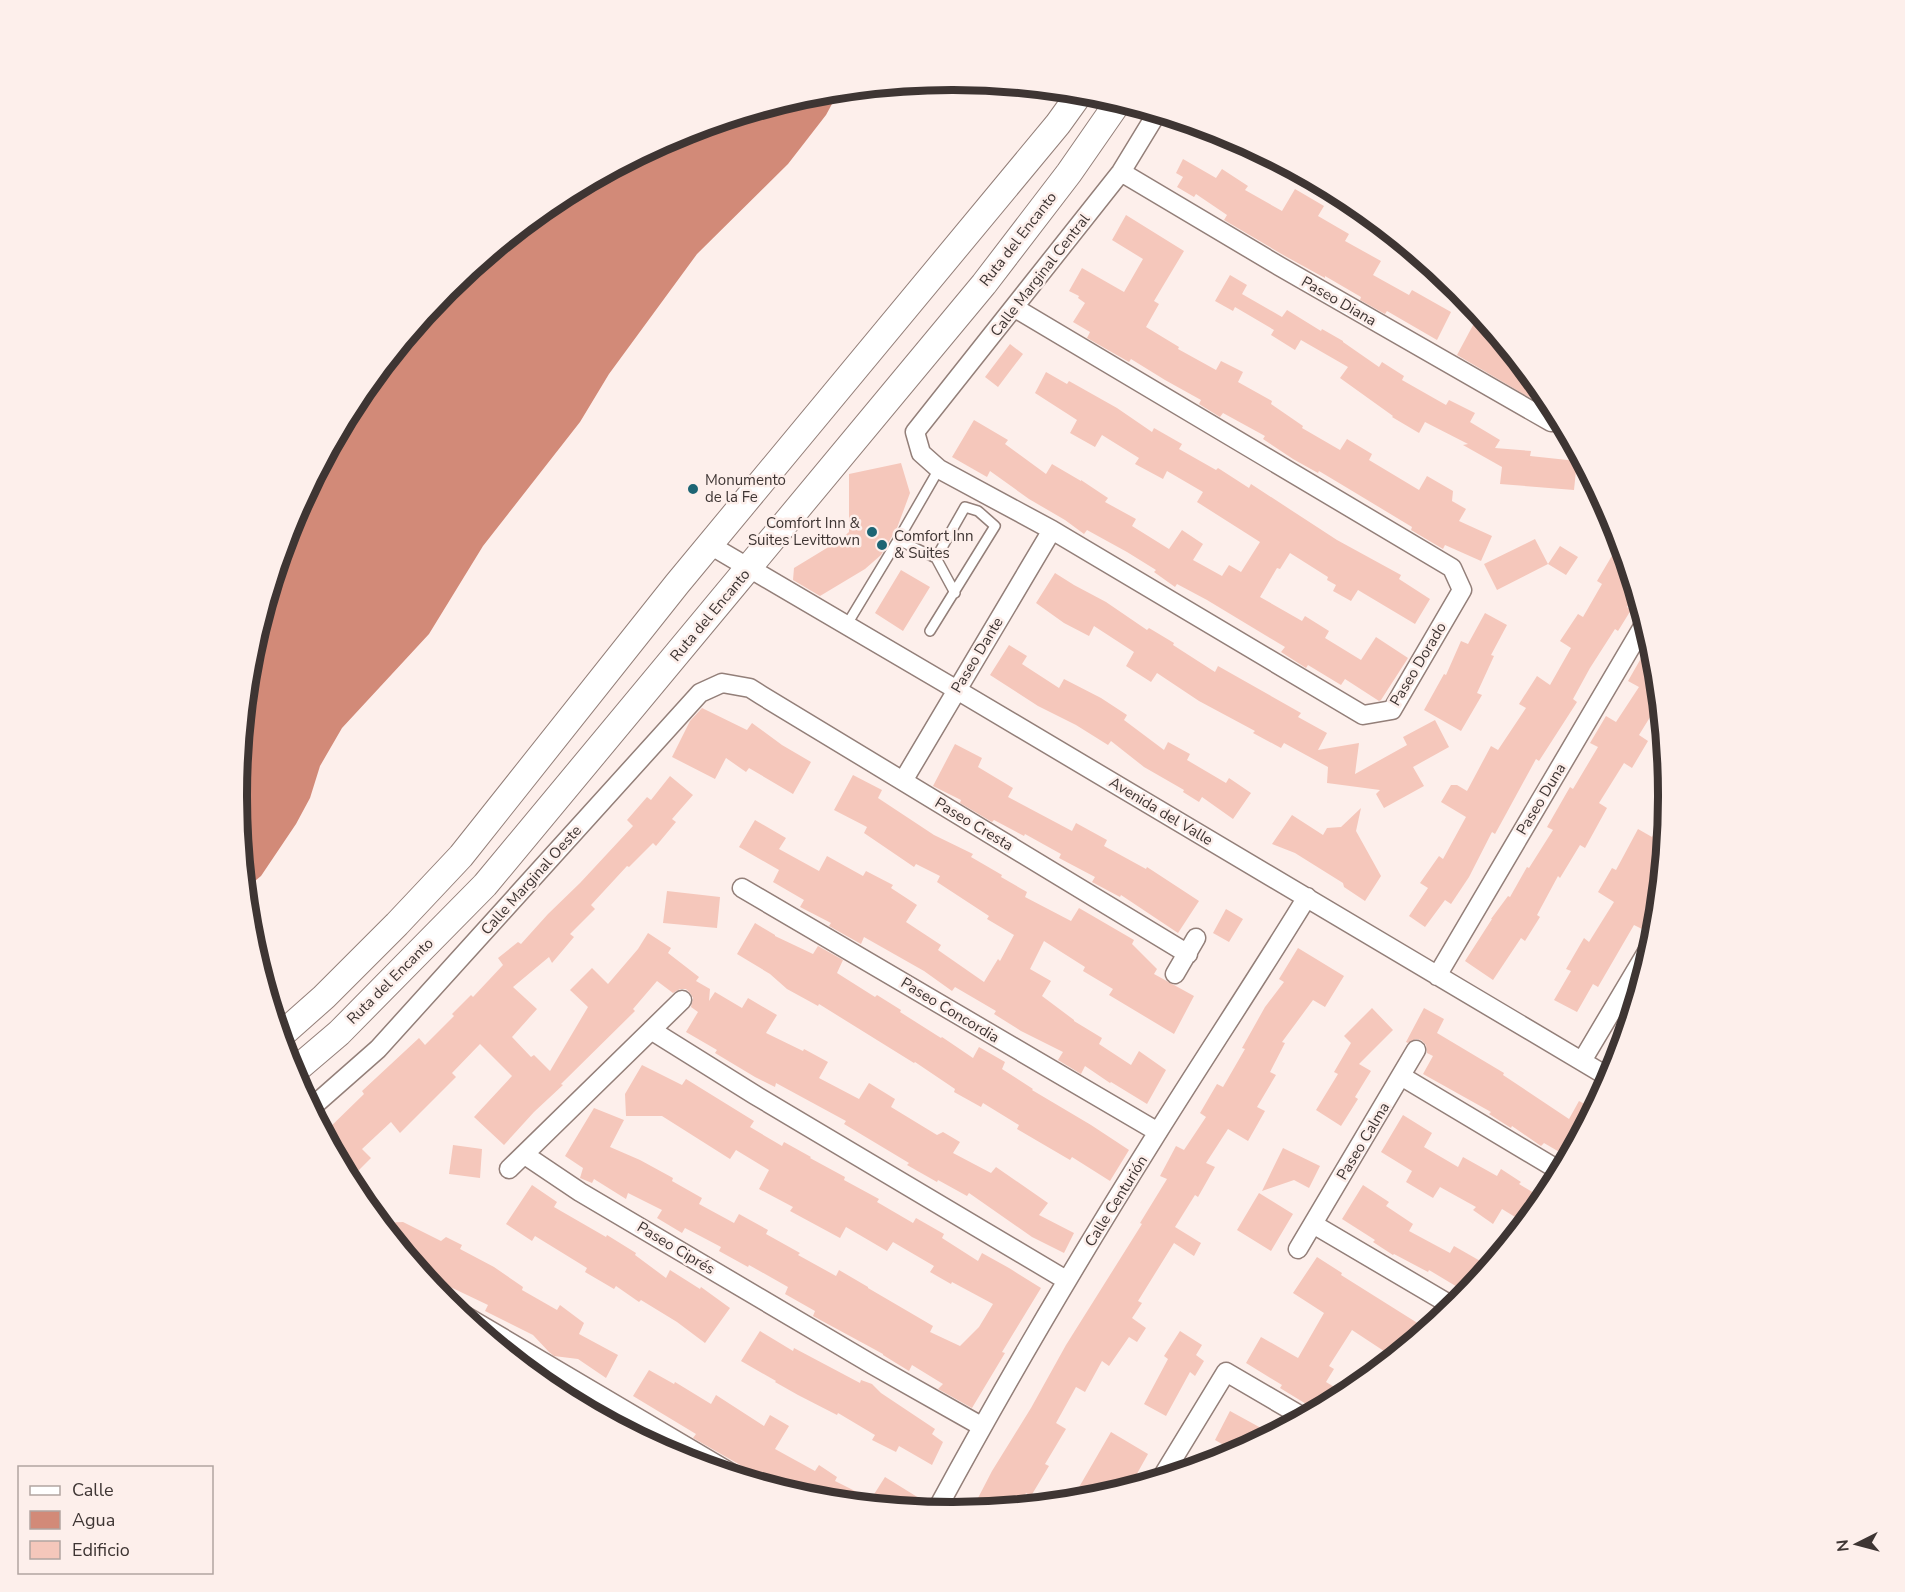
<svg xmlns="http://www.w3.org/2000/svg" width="1905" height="1592" font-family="'Nunito Sans',sans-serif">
<rect width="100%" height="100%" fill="#fdefeb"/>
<path fill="#d28a78" d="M839 91 826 115 788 164 697 254 609 374 580 422 483 546 429 634 342 728 320 766 310 798 296 824 261 876 245 889 236 796 250 656 291 521 357 398 446 289 555 200 679 134 813 93Z"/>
<path fill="#f5c7bb" d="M1183 159 1216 178 1222 169 1248 186 1245 190 1282 211 1295 189 1324 206 1318 216 1349 234 1345 241 1381 261 1373 275 1409 295 1412 290 1451 312 1437 340 1387 311 1385 314 1360 300 1361 297 1325 276V278L1285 256 1224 220 1227 215 1196 194 1194 197 1177 187 1183 177 1176 173Z
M1126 215 1184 251 1154 301 1159 304 1146 327 1179 347 1178 349 1216 370 1221 361 1243 372 1238 382 1272 401 1271 404 1303 426 1302 428 1340 450 1347 439 1372 454 1369 460 1419 490 1427 476 1453 491 1452 501 1466 509 1459 521 1492 536 1481 561 1445 545 1443 549 1411 530 1412 527 1354 492 1319 471 1318 473 1293 459 1263 439 1265 436 1223 413 1220 417 1199 404 1201 400 1165 380 1131 359 1129 362 1087 338 1090 332 1073 322 1085 303 1078 298 1079 296 1069 291 1082 268 1124 292 1143 259 1112 240Z
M1230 275 1247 285 1242 294 1282 317 1287 310 1321 331 1322 329 1343 341V342L1379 367 1382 362 1404 376 1402 380 1446 405 1449 400 1475 413 1470 422 1500 440 1495 448 1531 451 1530 456 1577 461 1574 490 1500 484 1502 467 1463 445 1468 444 1425 422 1419 433 1392 417 1393 416 1340 378 1348 367 1301 340 1295 350 1271 335 1274 330 1235 307 1233 311 1215 301Z
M1479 314 1548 398 1554 408 1527 396 1457 355Z
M1010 344 1023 354 998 387 985 377Z
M1046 372 1067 384 1069 381 1117 408 1152 432 1154 428 1182 444 1179 449 1216 470 1218 468 1249 488 1251 484 1337 540 1401 575 1399 579 1430 599 1415 624 1358 590 1351 601 1333 591 1336 585 1327 580 1328 577 1290 553 1280 569 1277 568 1260 597 1302 621 1305 616 1329 631 1325 638 1361 660 1376 637 1408 658 1381 700 1379 701 1345 679 1341 685 1308 665 1306 668 1281 652 1285 647 1207 600 1177 584 1175 587 1154 572 1156 570 1127 552 1087 530 1084 534 1065 520 1029 499 990 471 987 477 952 457 974 420 1008 440 1005 444 1046 474 1052 464 1081 481V480L1108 498 1105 502 1136 519 1132 526 1169 549 1182 530 1203 544 1193 560 1222 576 1229 565 1241 572 1260 542 1197 502 1203 492 1167 471 1163 479 1135 464 1139 458 1102 435 1095 447 1070 433 1077 420 1035 393Z
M901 463 910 493 897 528 881 555 865 569 820 596 793 580 794 568 840 540 849 532V474Z
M1535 539 1548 564 1497 590 1484 564Z
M1560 546 1578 557 1566 575 1548 564Z
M1613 554 1627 562 1636 592 1627 607 1631 610 1618 631 1615 629 1590 668 1573 699 1577 702 1539 761 1536 759 1506 814 1495 834 1492 832 1469 877 1451 904 1445 900 1425 927 1409 916 1428 888 1420 883 1439 856 1443 859 1466 817 1441 802 1451 785H1457L1467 791 1491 746 1498 750 1526 708 1519 704 1537 676 1550 685 1571 648 1560 641 1578 614 1583 617 1602 584 1597 581Z
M901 570 930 587 903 631 875 613Z
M1055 573 1074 585 1106 602 1147 630 1149 628 1174 643 1173 645 1215 672 1218 666 1301 713 1298 717 1327 733 1318 750 1359 743 1355 774 1407 745 1403 737 1435 720 1449 747 1413 767 1424 786 1384 808 1376 794 1380 790 1327 783 1328 767 1284 743 1281 748 1253 733 1255 731 1199 701 1157 673 1151 682 1126 666 1134 652 1094 626 1089 636 1064 623 1036 603Z
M1485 613 1507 625 1491 655 1494 656 1477 693 1482 695 1461 731 1424 710 1444 674 1446 675 1461 641 1468 644Z
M1009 645 1027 656 1022 664 1059 688 1064 679 1101 698 1127 715 1124 720 1164 750 1168 742 1190 754 1187 760 1226 783 1229 778 1251 793 1233 819 1202 797 1199 802 1183 792 1184 790 1144 767 1111 741 1108 745 1076 725 1038 706 990 675Z
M1644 653 1656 660 1660 701 1639 735 1648 741 1632 768 1624 763 1599 803 1607 808 1585 848 1580 845 1560 878 1558 876 1537 915 1540 917 1525 941 1521 938 1493 980 1465 961 1492 919H1491L1508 896 1510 897 1527 867 1529 868 1553 830 1547 827 1570 787 1573 789 1598 747 1590 743 1606 716 1616 722 1639 687 1628 681Z
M702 708 747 730 752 723 782 745 811 762 793 794 749 768 746 772 726 758 715 779 672 757 690 721Z
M955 744 982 758 978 767 1013 788 1008 797 1072 831 1076 823 1107 840 1104 846 1146 869 1147 867 1199 901 1178 933 1121 895 1120 897 1092 882 1095 877 1059 858 1061 854 1025 834 1024 836 994 820 992 822 960 803 961 800 933 786Z
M853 775 882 790 878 798 934 835 973 854 971 857 1002 875 1001 877 1027 892 1025 897 1071 921 1079 908 1134 940 1132 944 1157 969 1154 974 1194 996 1174 1034 1109 995 1113 989 1083 971 1085 967 1044 941 1030 969 1051 981 1042 996 1074 1020V1021L1102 1038 1099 1044 1131 1065 1139 1051 1166 1070 1147 1104 1111 1082 1110 1083 1085 1066 1081 1074 1058 1060 1063 1052 1021 1031 994 1014 996 1011 955 987 952 991 924 971 864 937 861 944 829 926 831 923 800 907 804 900 773 882 779 870 739 847 755 820 786 838 779 849 819 871 827 856 863 876 866 871 893 885 891 888 917 905 906 922 941 945 938 950 984 982 998 959 1000 961 1014 935 987 919 989 916 937 882 940 876 916 864 914 867 864 833 867 827 834 810Z
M670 776 693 795 672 819 676 822 656 846 653 843 629 867 627 866 591 905 595 909 570 934 574 937 552 963 549 957 513 987 537 1009 512 1037 531 1057 534 1055 550 1071 588 1007 570 990 592 968 608 984 638 949 648 933 671 948 668 953 699 977 696 981 710 989 709 1001 715 992 742 1008 748 998 777 1015 766 1033 803 1051 804 1049 828 1062 819 1078 859 1099 869 1083 895 1099 891 1107 937 1135 943 1132 960 1142 953 1153 991 1173 996 1167 1048 1203 1039 1215 1074 1233 1064 1253 1032 1237 969 1193 967 1196 938 1180 937 1182 907 1165 909 1163 844 1124 846 1121 776 1083 775 1087 755 1077 715 1053 717 1050 686 1032 698 1012 691 1007 693 998 690 993 686 989H680L673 993 657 981 633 1009 635 1011 561 1084 563 1085 534 1112 504 1145 474 1117 512 1076 480 1044 452 1073 456 1077 400 1133 391 1122 362 1149 371 1158 349 1180 324 1133 364 1094 362 1091 419 1038 425 1045 454 1016 452 1014 471 995 473 997 503 965 498 958 518 942 521 944 548 914 580 883 633 826 627 820 647 797 651 800Z
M1668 807 1658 905 1644 930 1634 925 1598 987 1593 984 1577 1012 1554 1000 1571 971 1566 969 1584 938 1589 942 1614 902 1598 892 1612 868 1616 870 1638 829 1652 837Z
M1361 808 1356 831 1381 876 1365 901 1344 887 1343 883 1295 853 1272 844 1292 815 1323 835 1327 828 1341 827Z
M667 891 720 897 717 928 663 923Z
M1226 909 1243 919 1229 942 1213 933Z
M755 923 775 935V936L813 954 818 946 843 960 837 973 875 997 877 995 901 1010 900 1012 941 1038 942 1037 973 1058 979 1047 1005 1062 1002 1069 1033 1089 1032 1090 1091 1125 1129 1150 1110 1181 1072 1157 1070 1160 1017 1129 1019 1125 983 1103 981 1107 954 1092 955 1089 915 1062 914 1063 819 1004 818 1006 787 989 770 974 737 954Z
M1298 948 1344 976 1325 1007 1313 1000 1282 1042 1285 1043 1270 1072 1276 1075 1257 1107 1265 1111 1248 1141 1228 1129 1206 1163 1215 1167 1198 1197 1195 1195 1175 1227 1201 1243 1194 1256 1174 1243 1138 1301 1142 1303 1132 1318 1146 1328 1137 1342 1129 1337 1109 1366 1102 1361 1085 1392 1076 1387 1056 1423 1066 1429 1045 1464 1049 1466 1031 1496 1026 1493 1019 1506 981 1510 985 1503 978 1498 992 1471 1031 1408 1066 1345 1142 1224 1140 1223 1167 1179 1160 1176 1176 1146 1184 1150 1206 1117 1200 1113 1217 1084 1223 1087 1245 1049 1242 1048 1265 1007 1284 982 1279 979Z
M1372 1008 1393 1030 1359 1064 1371 1071 1355 1097 1358 1099 1341 1126 1316 1110 1338 1074 1334 1072 1351 1043 1344 1036Z
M1424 1008 1444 1019 1437 1033 1504 1073 1503 1075 1569 1119 1579 1101 1594 1109 1568 1157 1544 1143 1541 1146 1512 1126 1511 1128 1489 1114 1491 1112 1423 1074 1433 1056 1427 1053 1426 1045 1421 1040 1416 1039 1408 1043 1406 1042Z
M642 1065 682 1085 686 1079 754 1121 750 1127 782 1146 784 1142 811 1157 810 1158 845 1177 844 1180 879 1199 877 1202 913 1223 916 1218 944 1234 942 1238 978 1261 982 1253 1009 1268 1041 1288 1002 1352 1005 1353 972 1408 938 1389 943 1384 912 1365 909 1371 883 1355V1354L813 1316 815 1311 785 1294 788 1287 749 1265 748 1267 719 1251 721 1247 685 1228 682 1233 657 1218 662 1210 628 1193 626 1199 594 1179 592 1183 580 1178 583 1168 565 1156 594 1108 624 1120 610 1147 640 1160 673 1178 672 1181 702 1198 699 1204 734 1223 739 1214 768 1230 766 1234 800 1253 798 1255 836 1276 839 1270 868 1287V1288L933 1326 930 1332 960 1346 979 1327 993 1304 952 1282 951 1284 930 1272 934 1266 893 1242 887 1251 846 1227 840 1238 790 1211 793 1207 759 1189 769 1170 736 1150 730 1159 662 1116H626L625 1094Z
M1403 1115 1432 1133 1424 1147 1458 1167 1463 1157 1497 1176 1501 1169 1521 1182 1519 1184 1544 1199 1525 1223 1502 1209 1493 1224 1473 1210 1476 1207 1440 1187 1433 1198 1406 1182 1412 1171 1381 1152Z
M453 1145 482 1149 480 1178 449 1174Z
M1283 1148 1320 1166 1309 1188 1294 1180 1262 1191Z
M532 1185 557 1202 554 1207 606 1237 607 1235 636 1253 635 1255 666 1278 670 1270 700 1289 701 1287 730 1308 705 1343 677 1322 641 1300 639 1302 616 1286 614 1289 585 1272 587 1268 535 1236 532 1241 506 1224Z
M1363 1185 1389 1202 1386 1206 1413 1224 1409 1231 1450 1253 1454 1246 1489 1266 1477 1281 1472 1278 1464 1291 1429 1270 1428 1272 1394 1254 1393 1255 1373 1242 1375 1240 1342 1219Z
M1259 1193 1293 1214 1271 1251 1237 1230Z
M403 1222 441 1241 446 1237 462 1245 460 1249 494 1267 523 1287 522 1290 557 1310 560 1305 584 1323 579 1334 618 1355 606 1378 578 1359 554 1356 549 1352 533 1335 485 1311 488 1305 444 1284 445 1282 418 1269 381 1223Z
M1317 1257 1342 1273 1341 1275 1427 1329 1393 1357 1352 1330 1329 1366 1334 1369 1326 1382 1346 1394 1316 1410 1280 1388 1282 1385 1246 1363 1261 1337 1298 1358 1324 1313 1293 1293Z
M760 1331 793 1351 794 1348 860 1383 861 1380 872 1384 881 1393 935 1429 932 1434 943 1442 932 1465 899 1446 896 1452 872 1440 875 1435 838 1413 837 1415 798 1395 775 1382 776 1381 741 1361Z
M1180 1331 1202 1345 1196 1355 1204 1361 1195 1376 1190 1372 1166 1416 1144 1404 1168 1359 1164 1356Z
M649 1370 674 1384 675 1382 711 1404 716 1395 764 1426 770 1415 789 1426 775 1449 815 1471 819 1465 837 1477 835 1481 871 1499 885 1477 927 1503 925 1510 816 1499 798 1492 762 1472 758 1479 746 1472 742 1466 693 1438 696 1434 633 1396Z
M1230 1411 1272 1434 1226 1458 1211 1463 1222 1444 1215 1440Z
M1111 1432 1148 1454 1129 1488 1092 1499 1071 1501Z"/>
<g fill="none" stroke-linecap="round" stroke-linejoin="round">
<g stroke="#937f79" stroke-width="12">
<path id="service" d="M898 540 936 558 955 593
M846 626 898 540 939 469
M930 631 995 526 978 511 965 507 936 558"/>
</g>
<g stroke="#937f79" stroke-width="21">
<path id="minor" d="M1121 172 1279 266 1551 422 1559 418
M1015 308 1452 568 1462 590 1392 710 1363 715 1052 530 939 469 921 453 915 432 1121 172 1157 113
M710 545 957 690 1610 1078
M903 781 1052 530
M742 888 1158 1132
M1175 974 1196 938
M1437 976 1645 623
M651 1030 755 1095 1066 1280
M1582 1061 1654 940
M1401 1076 1560 1171
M311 1108 378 1049 700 693 722 683 750 688 761 695 1188 954
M525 1155 580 1192 873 1365 981 1426
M509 1169 682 1000
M1313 1224 1454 1307
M1298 1249 1416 1050
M452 1308 736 1476
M1162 1477 1226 1372 1303 1417
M936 1511C1005 1383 1079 1258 1156 1135 1206 1055 1258 977 1307 897"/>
</g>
<g stroke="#937f79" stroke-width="28">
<path id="secondary" d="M280 1036 324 997 397 924 461 856 677 584 1058 124 1081 92
M292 1073 339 1033 485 885 984 284 1069 173 1119 101"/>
</g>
<use href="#service" stroke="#fff" stroke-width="9"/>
<use href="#minor" stroke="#fff" stroke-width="18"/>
<use href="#secondary" stroke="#fff" stroke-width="26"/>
</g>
<g fill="#1d6574" stroke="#fdefeb" stroke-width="2">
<circle cx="693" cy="489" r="6"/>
<circle cx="872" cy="532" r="6"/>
<circle cx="882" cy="545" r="6"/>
</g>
<g text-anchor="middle" stroke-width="5" stroke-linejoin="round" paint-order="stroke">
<g font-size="15" fill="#3e3533" stroke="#fdefeb">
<text transform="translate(1018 239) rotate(-52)" y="5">Ruta del Encanto</text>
<text transform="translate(1040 275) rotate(-52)" y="5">Calle Marginal Central</text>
<text transform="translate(1339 301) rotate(30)" y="5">Paseo Diana</text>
<text transform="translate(710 615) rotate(-50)" y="5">Ruta del Encanto</text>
<text transform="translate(977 655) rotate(-59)" y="5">Paseo Dante</text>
<text transform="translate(1418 664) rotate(-59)" y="5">Paseo Dorado</text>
<text transform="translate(1541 799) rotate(-59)" y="5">Paseo Duna</text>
<text transform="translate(1161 811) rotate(31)" y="5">Avenida del Valle</text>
<text transform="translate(974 824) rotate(31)" y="5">Paseo Cresta</text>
<text transform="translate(531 880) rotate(-48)" y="5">Calle Marginal Oeste</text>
<text transform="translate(390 981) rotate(-45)" y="5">Ruta del Encanto</text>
<text transform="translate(950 1010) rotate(31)" y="5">Paseo Concordia</text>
<text transform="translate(1363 1141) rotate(-59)" y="5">Paseo Calma</text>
<text transform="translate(1116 1201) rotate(-58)" y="5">Calle Centurión</text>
<text transform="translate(676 1248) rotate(31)" y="5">Paseo Ciprés</text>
</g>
<g font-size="15" fill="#3e3533" stroke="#fdefeb" text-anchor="start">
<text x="705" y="485">Monumento<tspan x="705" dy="17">de la Fe</tspan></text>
<text x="860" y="528" text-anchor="end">Comfort Inn &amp;<tspan x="860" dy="17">Suites Levittown</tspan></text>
<text x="894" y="541">Comfort Inn<tspan x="894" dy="17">&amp; Suites</tspan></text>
</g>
</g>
<path d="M0 0H1905V1592H0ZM952 90H953A705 705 0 0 1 1658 795V797A705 705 0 0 1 953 1502H952A705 705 0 0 1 247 797V795A705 705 0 0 1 952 90Z" fill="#fdefeb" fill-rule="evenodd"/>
<path fill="none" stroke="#3e3533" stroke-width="8" d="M952 90H953A705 705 0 0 1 1658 795V797A705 705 0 0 1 953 1502H952A705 705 0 0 1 247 797V795A705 705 0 0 1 952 90Z"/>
<rect x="18" y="1466" width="195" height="108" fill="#fdefeb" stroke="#b1a5a1" stroke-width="1.5"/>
<rect x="30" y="1486" width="30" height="9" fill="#ffffff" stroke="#b1a5a1" stroke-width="1.5"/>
<text x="72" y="1496" font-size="18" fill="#3e3533">Calle</text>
<rect x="30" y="1511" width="30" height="18" fill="#d28a78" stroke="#b1a5a1" stroke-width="1.5"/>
<text x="72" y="1526" font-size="18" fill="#3e3533">Agua</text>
<rect x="30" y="1541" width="30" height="18" fill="#f5c7bb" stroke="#b1a5a1" stroke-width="1.5"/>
<text x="72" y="1556" font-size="18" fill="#3e3533">Edificio</text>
<g transform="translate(1857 1544) rotate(264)" stroke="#fdefeb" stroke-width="4.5" paint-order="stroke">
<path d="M0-4.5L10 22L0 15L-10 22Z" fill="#3e3533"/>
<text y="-9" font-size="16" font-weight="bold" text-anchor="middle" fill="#3e3533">N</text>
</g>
</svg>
